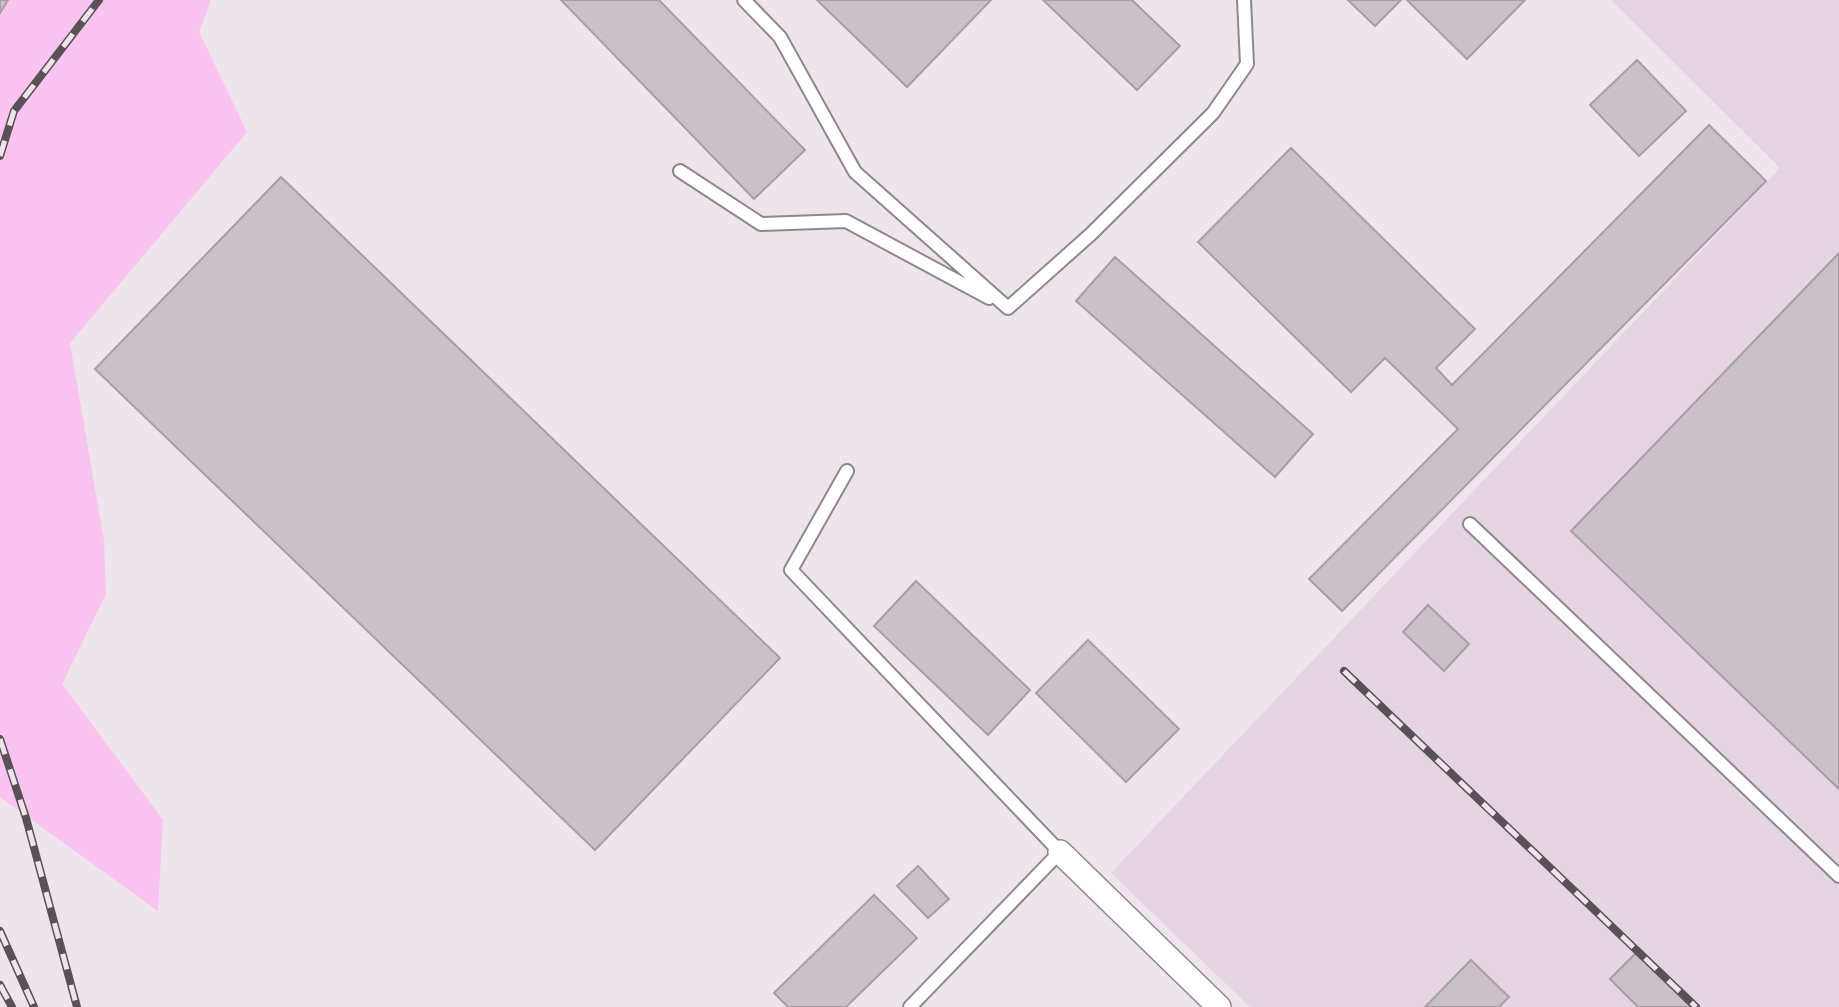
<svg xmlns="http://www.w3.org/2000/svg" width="1839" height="1007" font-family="'Source Sans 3',sans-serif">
<rect width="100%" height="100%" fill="#eee4ec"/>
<path fill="#e5d5e2" d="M1611 0H1839V1007H1250L1111 873 1780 168Z"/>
<path fill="#fac3f0" d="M0 0H211L199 32 247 132 70 343 104 541 106 594 62 684 163 820 158 911 0 797Z"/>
<path fill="#cac1c8" stroke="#a79ea5" stroke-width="2" d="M0 0H8L0 13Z
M561 0H659L805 150 754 199Z
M817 0H991L907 87Z
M1043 0H1132L1180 46 1137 90Z
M1348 0H1401L1375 26Z
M1407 0H1525L1467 59Z
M1637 60 1686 111 1639 156 1590 105Z
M1709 125 1766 181 1342 611 1309 579 1458 429 1385 358 1351 392 1198 242 1291 148 1475 329 1436 368 1452 385Z
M281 177 780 658 595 850 95 369Z
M1839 253V789L1571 531Z
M1115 257 1313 434 1275 477 1076 301Z
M916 581 1030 690 988 735 874 626Z
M1428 605 1469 644 1444 671 1403 632Z
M1088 640 1179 729 1126 782 1036 693Z
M918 866 949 899 928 918 897 886Z
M874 895 917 938 846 1007H788L774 993Z
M1636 953 1691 1007H1638L1610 979Z
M1471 960 1509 997 1499 1007H1425Z"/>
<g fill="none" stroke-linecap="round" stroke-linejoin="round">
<g stroke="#90878e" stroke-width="16">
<path id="lane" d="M744 0 780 37 855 172 1008 308 1091 234 1213 113 1247 64 1244 0
M680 171 761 224 846 221 989 298
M847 471 791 570 1060 852 910 1007
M1470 524 1839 876"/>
</g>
<g stroke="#90878e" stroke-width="26">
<path id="street" d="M1060 852 1219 1007"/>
</g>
<use href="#lane" stroke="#fff" stroke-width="12"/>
<use href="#street" stroke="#fff" stroke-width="23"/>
<g stroke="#585256" stroke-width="8">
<path id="rail" d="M0 156 14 111 99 0
M1344 671 1696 1007
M0 739 26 818 77 1007
M0 931 34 1007
M0 985 12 1007"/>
</g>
<use href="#rail" stroke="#eee4ec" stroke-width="5" stroke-dasharray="16" stroke-linecap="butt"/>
</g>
</svg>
